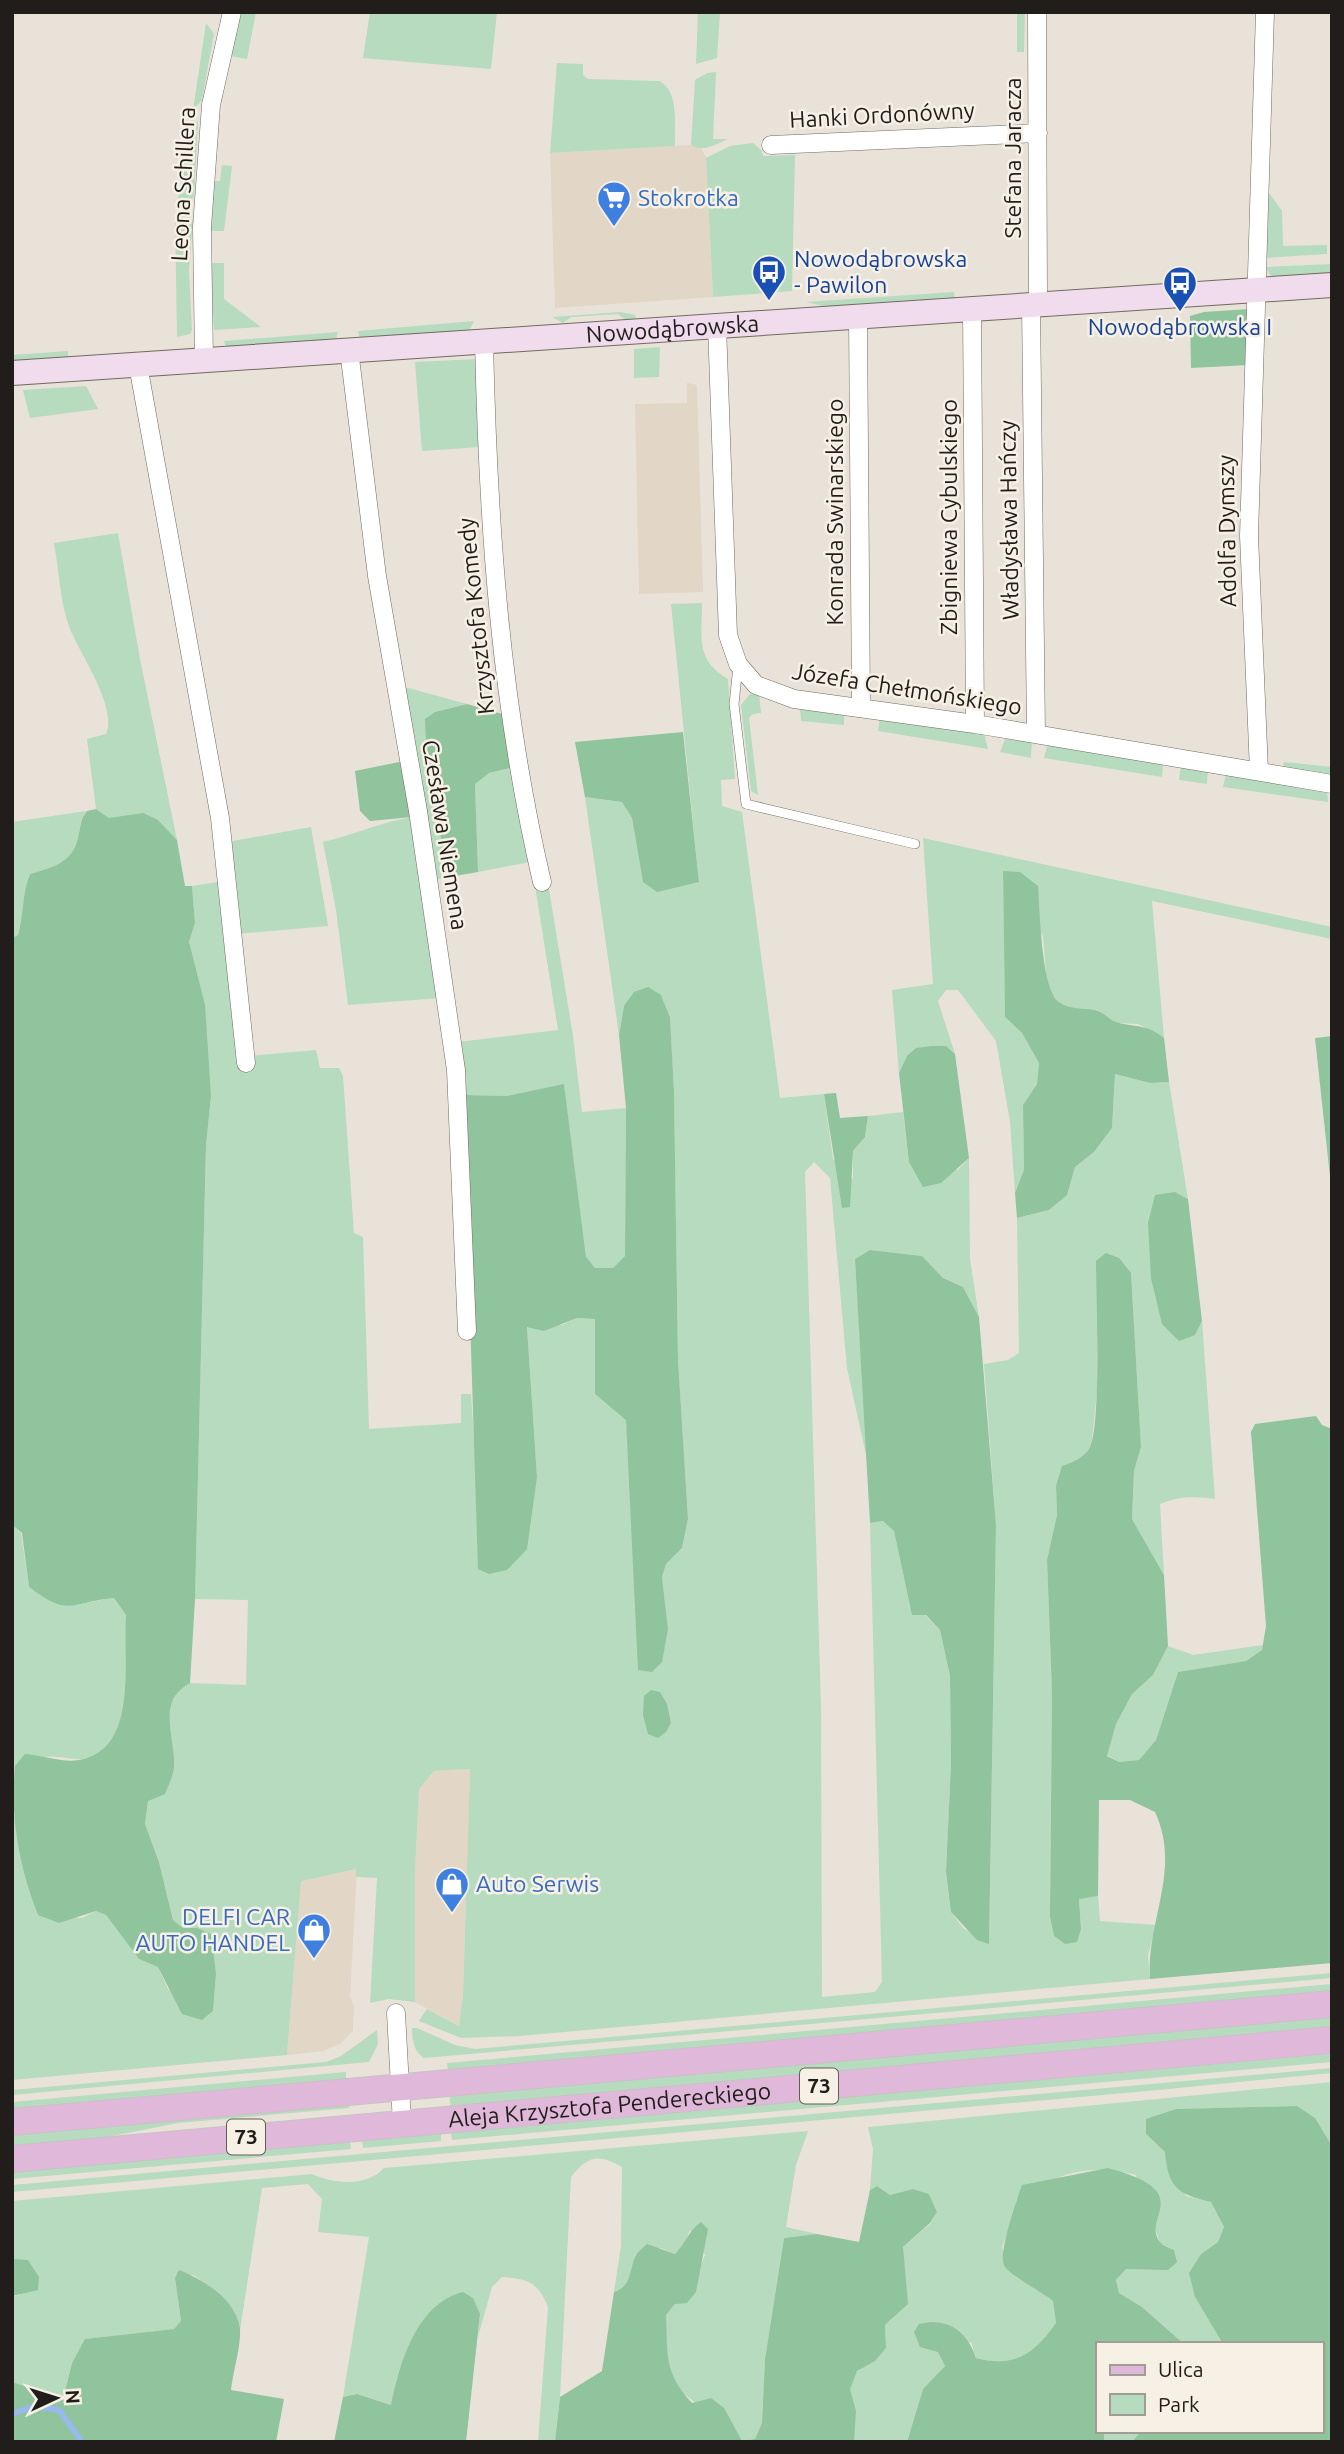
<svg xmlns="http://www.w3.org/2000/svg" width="1344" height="2454" font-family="Ubuntu,sans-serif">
<rect width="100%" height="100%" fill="#e9e2d8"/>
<path fill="#e2d7c6" d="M691 145 702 149 706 158 713 297 555 308 550 153Z
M687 383 697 385 703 592 639 594 635 404 687 403Z
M470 1769 463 1995 459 2026 415 2002V1871L419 1789 434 1771Z
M357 1869 350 1997 354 2006 353 2031 340 2044 323 2051 287 2055 301 1880Z"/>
<path fill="#b7dbbf" d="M240 12H256L247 59 230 56Z
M370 12H497L491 69 363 58Z
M698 12H720L717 58 696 64Z
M1017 12H1025L1024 52H1017Z
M206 23 214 34 202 100 193 110Z
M557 63 583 64V75L588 79 659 81C680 91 674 126 675 146L550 153Z
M716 72 713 139H728C716 144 703 153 691 145L695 80 707 73Z
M191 120 198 122 194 196 191 201 177 205Z
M753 143 762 151 763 156 795 155 792 291 713 297 706 158 730 146Z
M222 165 232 166 224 231H210L211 181H220Z
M1264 186 1282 211 1283 246 1327 245V254L1264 258Z
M185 215 193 220 189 270 192 330 190 334 177 337 175 216Z
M210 263H224V299L261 327 214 330Z
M1332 264V275L1279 278 1270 275 1266 267Z
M954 292 955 300 832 308 806 302Z
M620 312 635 315 636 319 626 320 618 314 571 317 563 323 552 317Z
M474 321 469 331 360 339 358 331Z
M338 332 336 340 226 348 224 341Z
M660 347 659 377 634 378V349Z
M68 351V359L12 363V355Z
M477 359 481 447 422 451 415 362Z
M86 386 98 409 30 418 23 390Z
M118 533 140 659 177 840 158 820 109 818 96 809 87 739 106 734C118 708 80 654 70 629 60 603 59 570 54 543Z
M702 603C702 638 695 659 728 679L735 779 721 780 722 806 742 812 780 1098 824 1094 833 1159 853 1179V1151L865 1137 868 1116 903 1112 909 1161 958 1170 969 1158 970 1259 979 1317 963 1287 943 1278 922 1256 870 1250 855 1259 868 1464 847 1368 830 1178 814 1162 805 1172 821 1707 822 1997 875 1992 882 1982 870 1523 883 1521 894 1531 912 1614 925 1615 940 1630 950 1676 951 1763 946 1872 951 1912 963 1928 989 1943 996 1525 984 1364 1008 1360 1019 1353 1017 1218 1049 1210 1067 1194 1075 1167 1094 1152 1112 1128 1115 1074 1150 1083 1169 1082 1188 1199 1175 1192 1195 1335 1202 1321 1215 1499C1195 1496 1178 1496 1160 1504L1164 1575 1132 1519 1134 1471 1141 1447 1131 1273 1097 1337V1393L1091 1447 1056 1486 1057 1515 1047 1560 1052 1693 1050 1917 1054 1936 1065 1944 1081 1929 1079 1898 1098 1896 1100 1921 1156 1925 1148 1955 1150 1979 520 2036 461 2038 419 2021 427 2009 459 2026 463 1995 470 1769 434 1771 419 1789 415 1871V2002L389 1999 370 2003 377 1878 356 1877V1869L301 1881 287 2055 12 2080V1525L21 1533 29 1587C67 1616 72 1603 114 1598L126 1615C122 1653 137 1736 94 1756 77 1764 63 1754 46 1757 36 1758 25 1763 15 1766 10 1818 19 1867 38 1915L82 1918 96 1911 106 1915 139 1958 158 1967 168 1989 202 2020 213 2011 216 1974 197 1928H183L173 1920 159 1862 145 1824 148 1801 169 1728V1707L179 1689 190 1683 246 1685 248 1600 195 1599 206 1145 211 1096 189 942 195 923 192 886 224 881 249 1056 316 1050 320 1068H339L343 1076 354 1233 363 1237 369 1429 461 1423V1394H471L476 1470 537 1477 527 1326 562 1325 577 1318 595 1319V1394L626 1419 630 1464 668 1629 662 1577 666 1564 682 1548 688 1519 678 1360 674 1091 670 1017 661 995 624 1006 619 1035 585 797 622 802 632 818 643 882H699L671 604Z
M401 686 467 704 435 712 446 860 455 876 434 880Z
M750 694H759L761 713 753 714 749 718 758 795 751 791 741 705Z
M800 705 844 711V725L801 721Z
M880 716 984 733 988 749 878 731Z
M1006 737 1032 740 1031 758 1000 752Z
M1048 743 1163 763 1162 777 1044 758Z
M1284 762 1332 767V775L1283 767Z
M1181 766 1208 770 1207 784 1179 780Z
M514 767 530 862 478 872 475 783 489 773Z
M1226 774 1327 790 1328 802 1223 787Z
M86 811C80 819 80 826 79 837 75 863 52 868 30 874 22 894 24 914 18 935L12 938V822Z
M412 817 441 998 348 1005 336 910 323 842C354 835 381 822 412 817Z
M311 827 328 926 237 934 227 842Z
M923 838 1332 927V939L1152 901 1164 1038 1138 1024 1117 1023 1097 1010H1077L1057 1001 1047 986 1043 936 1003 871 1005 1017 1022 1033 1039 1063 1037 1084 1023 1105 1024 1171 1015 1193 1010 1122 996 1041 958 990H946L938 1001 955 1054 946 1046 907 1056 899 1073 892 990 933 984Z
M548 883 573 1036 582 1112 626 1108 625 1257 613 1268H594L586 1257 564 1085 507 1096 463 1095 458 1042 558 1030 535 886Z
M1263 1645 1262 1650 1246 1661 1178 1672 1156 1740 1139 1760 1119 1762 1107 1755 1116 1724 1132 1693 1153 1675 1168 1646 1193 1655Z
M1332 1973V1978L424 2058C414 2052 412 2040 412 2028H417L455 2045 475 2049Z
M1332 1984V1992L448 2071 447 2063Z
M1332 2014V2028L451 2109 449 2093Z
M377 2030 378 2044 369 2062 12 2095V2090L326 2062 341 2056Z
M1332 2054V2062L452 2140 451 2132Z
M1332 2068V2073L1158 2090 12 2192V2185Z
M346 2072V2079L12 2110V2102Z
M1332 2082V2146L1315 2119 1297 2106 1176 2109 1146 2120V2134L1165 2152 1186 2196 1211 2202 1224 2227 1218 2242 1201 2254 1195 2297 1223 2344H1184L1142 2307 1119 2293 1116 2280 1126 2269 1174 2250 1160 2243 1136 2175C1087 2162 1059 2174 1017 2198L1013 2218 1002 2247 1014 2276 1037 2288 1053 2301 1056 2323C1034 2354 1015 2368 976 2358L971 2342 939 2352 945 2366 923 2389 907 2442H854C853 2421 841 2385 859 2370 868 2362 877 2358 886 2348L885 2325C916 2302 901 2280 903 2247L930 2224 937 2212 929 2194 913 2189 890 2195 877 2186 870 2190 873 2149 868 2127Z
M348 2101 349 2108 178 2123 87 2141 12 2148V2132Z
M808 2131 796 2165 786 2227 817 2234 784 2238 765 2359 762 2423 755 2439 742 2441C722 2408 679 2408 667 2365 663 2350 667 2330 666 2315L675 2304 696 2292 698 2272 705 2255 690 2230 684 2245 675 2254 661 2248 635 2255C632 2270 631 2286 614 2292L621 2246 622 2167C599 2154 588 2155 571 2177L560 2397 555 2442H538L548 2307C538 2282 528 2279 502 2277L492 2287 478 2337 480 2314 397 2378 391 2405 357 2394 343 2397 369 2237 318 2232 322 2199 308 2184 262 2188 240 2330C232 2302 216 2290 193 2275L175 2278 181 2322 174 2329 86 2339 72 2363 64 2395H51L12 2382V2296L20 2295 15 2259H12V2201L312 2174C334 2184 367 2187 384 2168Z
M441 2133V2141L363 2148 362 2139Z
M350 2141 351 2149 12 2179V2171Z
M1104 2431H1141L1132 2442H1104Z"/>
<path fill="#8fc49c" d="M1250 309 1249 365 1191 368 1190 316 1204 312Z
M467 704 506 715 514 767 489 773 475 784 478 872 455 876C436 840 426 761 425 719L435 712Z
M683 732 699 882 657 892 643 882 632 818 622 802 585 797 575 742Z
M404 761 412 817 370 821 360 811 355 771Z
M96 809 109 818 143 813 158 820 177 840 185 886H192L195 923 189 942 205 1005 211 1096 206 1145 195 1599 190 1683C155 1702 176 1737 174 1768 173 1776 168 1786 165 1794L148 1801 145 1824 159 1862 173 1920 183 1928H197L211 1934 216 1974 213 2011 202 2020 182 2014 158 1967 139 1959 106 1915 96 1911 59 1923 38 1915C19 1867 10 1818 15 1766L25 1754C41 1755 63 1763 79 1760 140 1750 122 1659 126 1615L114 1598C71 1602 69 1618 29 1587L22 1533 12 1525V938L18 935C24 914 22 893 30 874 51 868 73 863 78 838 81 828 79 820 87 811Z
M1003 871 1020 872 1038 886C1040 910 1041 990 1059 1002 1071 1010 1082 1008 1095 1010 1104 1012 1110 1021 1119 1023 1137 1027 1148 1025 1164 1038L1169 1082 1150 1083 1115 1074 1112 1128 1094 1152 1075 1167 1067 1195 1049 1210 1017 1218 1015 1193 1024 1170 1023 1105 1037 1084 1039 1063 1022 1033 1005 1017Z
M648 987 661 995 670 1017 674 1091 678 1360 688 1519 682 1548 666 1564 662 1577 668 1629 662 1662 652 1672 638 1670 626 1420 595 1394V1319L577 1318 544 1331 527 1327 537 1477 527 1549 507 1570 489 1574 478 1569 463 1095 507 1096 564 1084 586 1257 595 1268H613L625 1256 626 1108 619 1035 624 1006 634 992Z
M1332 1036V1195L1315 1038Z
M932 1046H946L955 1054 969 1158 941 1183 923 1187 909 1162 899 1073 907 1056 916 1048Z
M836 1093 840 1118 868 1116 865 1137 853 1151 850 1207 842 1208 824 1094Z
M1175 1192 1188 1199 1202 1321 1195 1335 1179 1341 1162 1324 1151 1278 1148 1223 1155 1195Z
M870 1250 922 1256 943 1278 963 1287 979 1317 996 1525 989 1944 977 1940 951 1912 946 1872 951 1763 950 1676 940 1630 926 1615H912L894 1531 883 1521 870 1523 855 1259Z
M1106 1253 1119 1258 1131 1273 1141 1447 1134 1471 1132 1519 1164 1575 1168 1646 1153 1675 1132 1694 1116 1724 1107 1756 1119 1762 1139 1760 1156 1740 1178 1672 1246 1661 1262 1650 1266 1626 1251 1432 1255 1424 1316 1416 1322 1425 1332 1429V1963L1150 1979C1146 1921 1182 1870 1155 1812L1130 1800H1099L1098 1896 1079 1899 1081 1929 1077 1942 1065 1944 1054 1936 1050 1917 1052 1693 1047 1560 1057 1515 1056 1486 1062 1466C1073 1462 1082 1459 1089 1449 1102 1429 1096 1292 1096 1261Z
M651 1690 660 1692 667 1704 671 1723 666 1732 658 1738 648 1734 643 1715 644 1696Z
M1297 2106 1315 2118 1332 2146V2442H1132L1141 2431H1321V2344H1223L1195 2297 1189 2273 1201 2254 1218 2242 1224 2227 1211 2202C1177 2194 1168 2187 1165 2152L1146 2134V2119L1176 2109Z
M1108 2168C1199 2192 1140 2218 1160 2242 1163 2246 1170 2248 1174 2250L1177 2262 1168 2270 1126 2269 1116 2280 1119 2293 1142 2307 1184 2344H1097V2431H1104V2442H907L923 2389 945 2366 938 2352 920 2347 914 2332 919 2324C948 2317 967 2331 976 2358 1015 2368 1034 2354 1056 2323L1053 2301C1043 2292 1008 2275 1004 2265 998 2253 1017 2199 1022 2185Z
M877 2186 890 2195 913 2189 929 2194 937 2212 930 2223 903 2247 908 2304 885 2325 886 2348 875 2361 857 2371 850 2389 856 2411 854 2442H555L560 2397 602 2371 614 2292C632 2286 629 2271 635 2257 637 2252 643 2248 647 2244L675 2254C686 2243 688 2231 701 2222L708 2229 696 2292 687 2303 675 2304 666 2315C668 2355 663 2371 692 2403L711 2398 724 2408 742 2441 755 2439 762 2423 765 2359 784 2238 817 2234 859 2242 870 2190Z
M12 2259 28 2260 39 2277 38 2290 12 2296Z
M179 2270C204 2280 236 2299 240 2329 241 2348 233 2371 231 2390L284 2399 276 2442H12V2382L51 2395H64L72 2363 85 2339 174 2329 181 2321 175 2278Z
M463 2292 473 2298 480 2314 466 2442H334L343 2397 357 2394 391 2405C400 2363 416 2304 463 2292Z"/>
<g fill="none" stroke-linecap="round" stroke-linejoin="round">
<path stroke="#98b9ea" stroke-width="6" d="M12 2414 34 2406 59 2410 82 2442"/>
<g stroke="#706a61" stroke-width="10">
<path id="lane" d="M738 666 734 704 746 804 915 844"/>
</g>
<g stroke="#706a61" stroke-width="19">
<path id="street" d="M1037 12 1038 305
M771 145 1038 133
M1031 305 1036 734
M972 309 975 724
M858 317 861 707
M717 325 728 635 738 664 756 685 794 699 975 724 1332 784
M484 341C488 525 500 702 542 882
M349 350 377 576 418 811 456 1070 467 1331
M204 360 202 227 211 105 232 12
M138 365 220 818 246 1063
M1259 771 1249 536 1265 12
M396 2013 402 2123"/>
</g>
<g stroke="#706a61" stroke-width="26">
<g id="secondary">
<path id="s1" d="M12 373 1332 285"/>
</g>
</g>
<g stroke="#c5c4c3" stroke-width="28">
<g id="primary">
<path d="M12 2122 1332 2004"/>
<path id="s2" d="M12 2159 1332 2040"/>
</g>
</g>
<use href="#lane" stroke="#fff" stroke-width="9"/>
<use href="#street" stroke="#fff" stroke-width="18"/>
<use href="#secondary" stroke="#f0dcec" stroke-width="24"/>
<use href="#primary" stroke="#e0b8da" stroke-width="26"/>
</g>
<defs>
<g id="supermarket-pin" transform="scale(1.75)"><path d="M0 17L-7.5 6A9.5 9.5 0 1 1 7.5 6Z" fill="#3f7fe0" stroke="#f7f0e5"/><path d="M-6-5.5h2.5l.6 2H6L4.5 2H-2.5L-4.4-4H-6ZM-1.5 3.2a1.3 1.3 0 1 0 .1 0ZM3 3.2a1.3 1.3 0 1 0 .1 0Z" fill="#fff"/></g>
<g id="bus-pin" transform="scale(1.75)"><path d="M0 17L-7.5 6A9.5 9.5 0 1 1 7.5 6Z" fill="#1a4fb4" stroke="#f7f0e5"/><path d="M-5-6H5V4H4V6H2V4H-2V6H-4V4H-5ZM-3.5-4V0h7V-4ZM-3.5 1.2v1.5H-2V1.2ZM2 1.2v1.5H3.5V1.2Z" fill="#fff"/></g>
<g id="shop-pin" transform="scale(1.75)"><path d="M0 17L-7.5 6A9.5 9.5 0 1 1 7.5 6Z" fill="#3f7fe0" stroke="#f7f0e5"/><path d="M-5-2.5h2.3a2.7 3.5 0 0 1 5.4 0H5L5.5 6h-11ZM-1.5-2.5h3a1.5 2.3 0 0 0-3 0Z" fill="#fff"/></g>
</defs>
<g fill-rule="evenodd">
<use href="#supermarket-pin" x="614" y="198"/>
<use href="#bus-pin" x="769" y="272"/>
<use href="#bus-pin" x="1180" y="283"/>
<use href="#shop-pin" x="452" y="1884"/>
<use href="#shop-pin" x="314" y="1930"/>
</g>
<g text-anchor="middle" stroke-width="5" stroke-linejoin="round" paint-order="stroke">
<g fill="#f7f0e5" stroke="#605c57" stroke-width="2">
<rect x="800" y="2068.5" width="38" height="35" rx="5"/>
<rect x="227" y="2119.5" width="38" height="35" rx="5"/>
</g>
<g font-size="21" font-weight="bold" fill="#201d1a">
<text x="819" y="2093">73</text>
<text x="246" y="2144">73</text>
</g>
<g font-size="23" fill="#201d1a" stroke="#f7f0e5">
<text transform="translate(882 115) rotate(-3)" y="8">Hanki Ordonówny</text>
<text transform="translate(1013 158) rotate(-90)" y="8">Stefana Jaracza</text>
<text transform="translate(183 184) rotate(-87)" y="8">Leona Schillera</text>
<text dy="8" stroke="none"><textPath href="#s1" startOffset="662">Nowodąbrowska</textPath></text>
<text transform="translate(835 512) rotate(-90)" y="8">Konrada Swinarskiego</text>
<text transform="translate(949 517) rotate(-90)" y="8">Zbigniewa Cybulskiego</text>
<text transform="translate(1009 520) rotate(-91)" y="8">Władysława Hańczy</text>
<text transform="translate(1227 531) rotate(-91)" y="8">Adolfa Dymszy</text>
<text transform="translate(476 616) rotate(-96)" y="8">Krzysztofa Komedy</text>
<text transform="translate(907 689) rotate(9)" y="8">Józefa Chełmońskiego</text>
<text transform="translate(445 835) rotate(81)" y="8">Czesława Niemena</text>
<text dy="8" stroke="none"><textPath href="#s2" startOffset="600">Aleja Krzysztofa Pendereckiego</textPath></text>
</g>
<g font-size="23" fill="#366cbe" stroke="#f7f0e5" text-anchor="start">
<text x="638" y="206">Stokrotka</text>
<text x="476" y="1892">Auto Serwis</text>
<text x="290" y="1925" text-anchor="end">DELFI CAR<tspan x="290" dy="26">AUTO HANDEL</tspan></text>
</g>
<g font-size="23" fill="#164399" stroke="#f7f0e5" text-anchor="start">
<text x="794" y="267">Nowodąbrowska<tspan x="794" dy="26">- Pawilon</tspan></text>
<text x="1180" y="335" text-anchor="middle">Nowodąbrowska I</text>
</g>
</g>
<rect width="1344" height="2454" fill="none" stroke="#201d1a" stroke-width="28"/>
<rect x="1096" y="2342" width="228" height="91" fill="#f7f0e5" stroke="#a19c94" stroke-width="2"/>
<rect x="1110" y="2365" width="35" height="10" fill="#e0b8da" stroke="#a19c94" stroke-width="2"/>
<text x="1158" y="2377" font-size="21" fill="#201d1a">Ulica</text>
<rect x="1110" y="2394" width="35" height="21" fill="#b7dbbf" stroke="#a19c94" stroke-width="2"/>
<text x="1158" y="2412" font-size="21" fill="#201d1a">Park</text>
<g transform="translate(56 2398) rotate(86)" stroke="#f7f0e5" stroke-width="5" paint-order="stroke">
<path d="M0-5L12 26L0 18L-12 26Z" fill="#201d1a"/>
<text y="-10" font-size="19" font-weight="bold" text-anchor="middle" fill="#201d1a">N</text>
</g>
</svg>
